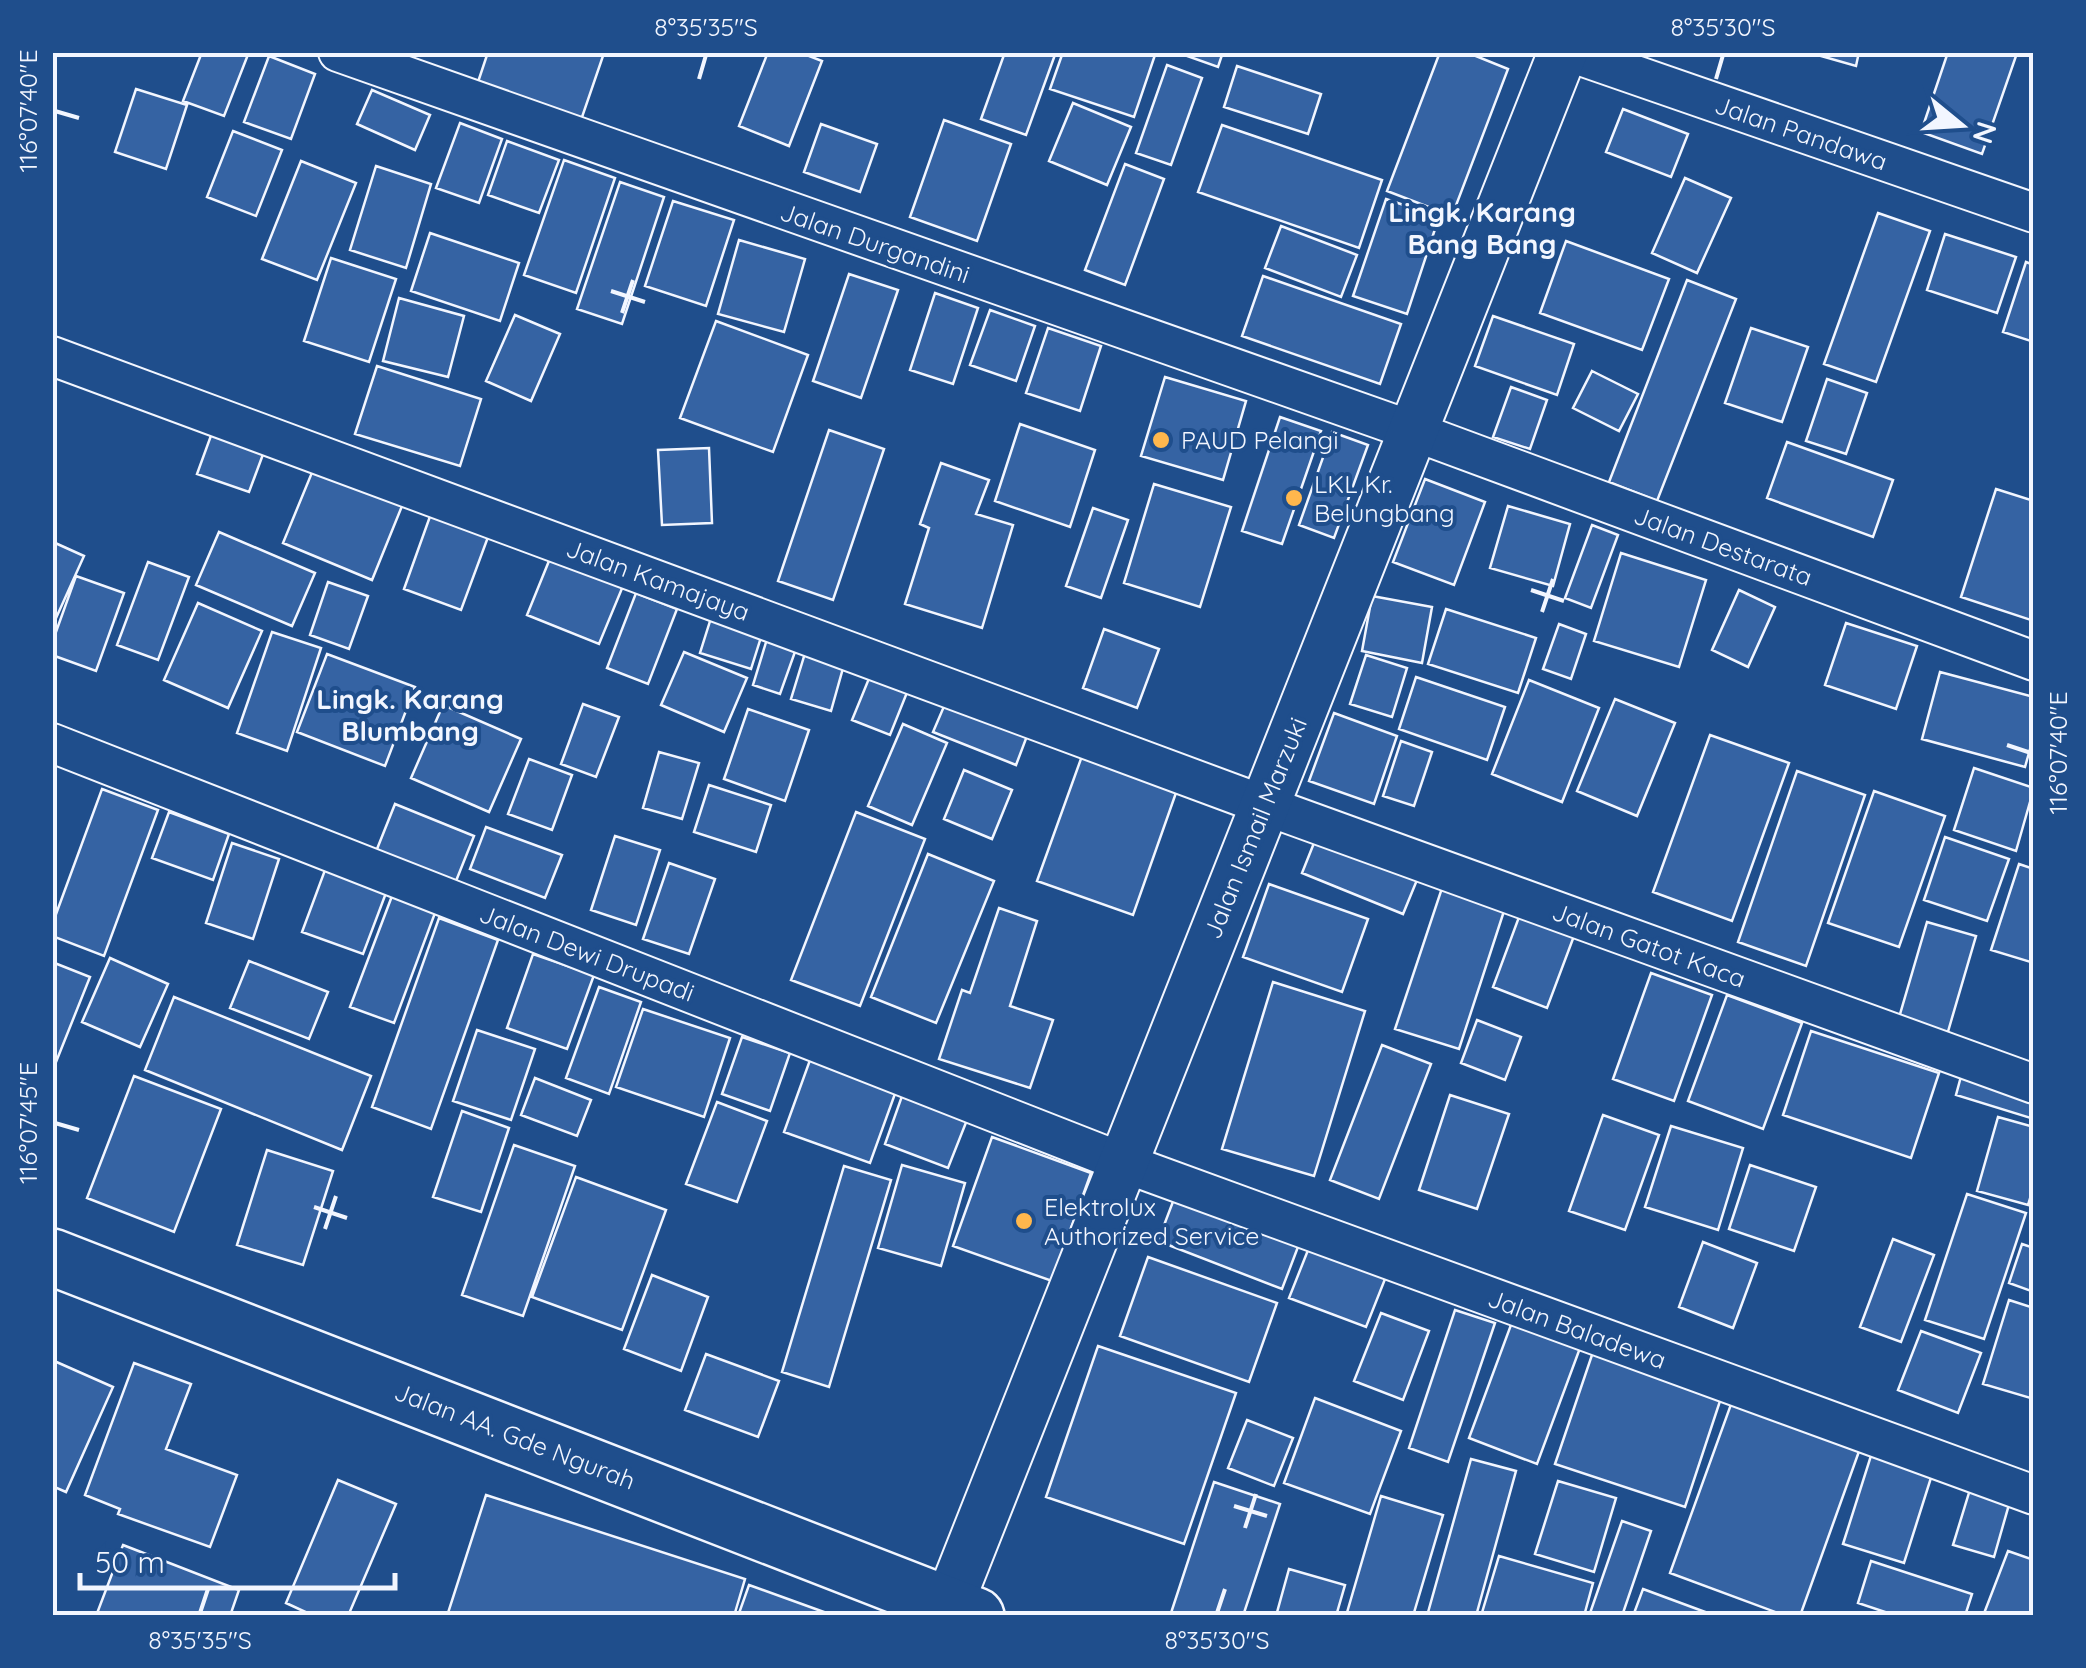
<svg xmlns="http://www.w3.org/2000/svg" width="2086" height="1668" font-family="Quicksand,sans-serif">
<rect width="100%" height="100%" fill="#1f4e8c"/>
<path fill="#3563a3" stroke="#f2f6ff" stroke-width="2.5" d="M202 52H249L224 116 183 101Z
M488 52H592L603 56 580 123 476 88Z
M768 52H799L822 61 789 146 739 126Z
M1005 52H1056L1026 135 981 119Z
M1063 52H1156L1134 117 1050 89Z
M1176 52H1223L1218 67Z
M1440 52H1466L1508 69 1452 216 1387 191Z
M1807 52H1859L1856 66Z
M1948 52H2005L2016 56 1982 154 1921 132Z
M269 56 315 74 291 139 244 122Z
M1167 65 1202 78 1171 165 1136 153Z
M1237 66 1321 94 1308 134 1224 107Z
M136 89 187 105 166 169 115 152Z
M372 90 430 115 415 150 357 124Z
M1073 103 1131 127 1107 185 1049 161Z
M1623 109 1688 134 1671 177 1606 152Z
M944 120 1011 144 977 241 910 217Z
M460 123 502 139 479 203 436 188Z
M821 124 877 144 860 192 804 172Z
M1222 125 1382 180 1359 248 1198 192Z
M233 131 282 150 256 216 207 197Z
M507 141 559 160 539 213 488 195Z
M564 160 615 178 576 293 524 275Z
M301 161 356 183 317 280 262 259Z
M1125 164 1164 179 1125 285 1085 270Z
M376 166 431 184 406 268 350 250Z
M1685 178 1731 198 1697 273 1652 253Z
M620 182 664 197 622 324 577 309Z
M1386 199 1439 217 1407 314 1353 296Z
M673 201 734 220 706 306 645 286Z
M1878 213 1930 231 1876 382 1824 364Z
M1281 226 1357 255 1341 297 1265 268Z
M430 233 519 263 500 321 411 291Z
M1945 234 2016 257 1997 313 1927 290Z
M739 240 805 259 784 332 718 314Z
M1566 241 1669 279 1642 350 1540 313Z
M331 258 396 279 369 362 304 341Z
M2026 262 2034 265V342L2003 332Z
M849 274 898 290 861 398 813 381Z
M1263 276 1401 324 1380 384 1242 336Z
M1687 280 1736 299 1657 501 1609 482Z
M935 293 978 308 953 384 910 370Z
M399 298 464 316 448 377 383 361Z
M990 310 1035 326 1016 381 970 365Z
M515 315 560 334 531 401 486 381Z
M1493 316 1574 344 1557 395 1475 366Z
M716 321 808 355 773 452 680 418Z
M1048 328 1101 346 1080 411 1026 393Z
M1751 328 1808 347 1782 422 1725 403Z
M377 366 481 399 460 466 355 434Z
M1592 371 1638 394 1619 431 1573 408Z
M1165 377 1246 401 1223 480 1141 456Z
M1827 379 1867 393 1846 454 1806 441Z
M1511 387 1547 400 1530 449 1493 437Z
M1280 417 1321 431 1282 544 1242 531Z
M1020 424 1095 450 1070 527 995 501Z
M213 430 265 449 249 492 197 474Z
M829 430 884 449 833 600 778 581Z
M1332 432 1368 445 1334 538 1299 525Z
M1787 442 1893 480 1873 537 1767 498Z
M709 448 712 523 662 525 658 450Z
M941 463 989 480 976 514 1013 525 982 628 905 604 929 528 920 524Z
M313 470 402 506 372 580 283 543Z
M1425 479 1485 502 1454 585 1393 562Z
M1154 484 1231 507 1200 607 1124 583Z
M1996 489 2034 501V621L1961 597Z
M1508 506 1570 524 1553 586 1490 568Z
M433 508 491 529 461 610 404 589Z
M1093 508 1128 520 1101 598 1066 586Z
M1592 525 1618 535 1591 608 1565 598Z
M219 532 315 573 292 626 196 585Z
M53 542 84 556 52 627V543Z
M1621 553 1706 580 1679 667 1594 641Z
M551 556 623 586 599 644 527 615Z
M148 562 189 577 158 660 117 645Z
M76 576 124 593 96 671 52 655V643Z
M328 582 368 596 349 649 310 635Z
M1739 590 1775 607 1748 667 1712 650Z
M636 593 677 609 648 684 607 668Z
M1372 596 1432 607 1422 663 1362 651Z
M198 603 262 631 228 708 164 680Z
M1446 609 1536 638 1518 693 1428 664Z
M711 618 762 634 751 669 700 653Z
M1846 623 1917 646 1896 709 1825 685Z
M1559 624 1586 634 1571 679 1543 669Z
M1104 629 1159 649 1137 708 1083 688Z
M272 632 321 648 287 751 237 733Z
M767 639 796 649 780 694 753 685Z
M806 650 845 661 831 711 791 699Z
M684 652 747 678 724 732 661 705Z
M327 654 415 687 385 766 297 732Z
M1366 655 1407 668 1392 717 1350 704Z
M1940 672 2034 697V735L2025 767 1922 739Z
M870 676 908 690 890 735 852 720Z
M1416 677 1505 707 1487 760 1399 729Z
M1529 680 1599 708 1562 802 1492 774Z
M1615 699 1675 723 1637 816 1577 791Z
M583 704 619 717 596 777 561 764Z
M945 704 1027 736 1016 765 933 732Z
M443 705 521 739 489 812 411 778Z
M748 709 809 730 785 801 724 779Z
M1334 713 1397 736 1374 804 1309 781Z
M903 724 947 743 912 825 868 806Z
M1710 735 1789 763 1732 921 1653 892Z
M1401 741 1432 752 1414 806 1383 796Z
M659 752 699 763 682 819 643 808Z
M1082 756 1177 790 1133 915 1037 881Z
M529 759 572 775 552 830 508 814Z
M1974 768 2034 788 2016 851 1954 830Z
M964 770 1012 790 992 839 944 819Z
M1797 771 1865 795 1806 966 1738 942Z
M709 785 771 805 756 852 694 832Z
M102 789 158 810 104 956 52 936V925Z
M1874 791 1945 816 1899 947 1828 923Z
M395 804 474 836 454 886 375 854Z
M169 812 229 834 213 880 152 858Z
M856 812 925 839 860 1006 791 980Z
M486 827 562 855 545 898 470 869Z
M615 836 660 850 636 925 591 910Z
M1945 837 2009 859 1987 921 1924 900Z
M1316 838 1417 880 1403 914 1302 873Z
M232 843 279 859 253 939 206 923Z
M928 854 994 881 936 1023 871 997Z
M669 863 715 879 689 954 643 939Z
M2019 864 2034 869V963L1991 950Z
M325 870 386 893 363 954 302 932Z
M1269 884 1368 919 1342 992 1243 957Z
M1442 888 1505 908 1459 1049 1395 1029Z
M392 896 435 913 394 1023 350 1007Z
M999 908 1037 921 1010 1006 1053 1020 1030 1088 939 1059 962 990 970 993Z
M1519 917 1574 936 1547 1008 1493 987Z
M439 918 498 940 431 1129 372 1107Z
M1927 922 1976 936 1947 1035 1898 1021Z
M533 954 594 975 567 1049 507 1028Z
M110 958 168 984 140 1047 82 1022Z
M249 961 328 992 309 1039 230 1008Z
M52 962 90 977 52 1072Z
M1651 973 1712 995 1674 1101 1613 1079Z
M1273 982 1365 1011 1314 1176 1222 1149Z
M599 987 641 1002 609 1094 566 1078Z
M1727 995 1802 1023 1763 1129 1688 1101Z
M174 997 371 1076 342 1150 145 1070Z
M643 1009 730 1038 704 1117 616 1087Z
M1477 1020 1521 1037 1505 1080 1461 1063Z
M477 1030 535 1049 511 1120 453 1101Z
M1811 1031 1939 1073 1911 1158 1783 1115Z
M742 1037 790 1053 770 1111 722 1094Z
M1382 1045 1431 1064 1379 1199 1330 1180Z
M810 1060 896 1091 870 1163 784 1132Z
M1963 1069 2034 1090V1119L1956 1095Z
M134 1076 221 1109 174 1232 87 1198Z
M535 1078 591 1100 577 1136 521 1115Z
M1450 1095 1509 1114 1477 1209 1419 1190Z
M902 1096 967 1120 948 1168 885 1144Z
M717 1102 767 1121 737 1202 686 1184Z
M462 1111 509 1128 481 1212 433 1197Z
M1603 1115 1659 1135 1625 1230 1569 1211Z
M1998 1117 2034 1127V1185L2028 1205 1977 1191Z
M1671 1126 1743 1148 1718 1230 1645 1207Z
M992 1137 1091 1173 1052 1281 953 1246Z
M514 1145 575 1166 523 1316 462 1295Z
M267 1150 333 1171 303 1265 237 1245Z
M902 1165 965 1183 941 1266 878 1248Z
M1750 1165 1816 1187 1794 1251 1729 1229Z
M844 1166 891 1180 829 1387 782 1372Z
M576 1177 666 1210 622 1330 532 1297Z
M1177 1191 1301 1239 1282 1289 1158 1241Z
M1967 1194 2026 1213 1984 1339 1925 1320Z
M1893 1239 1934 1255 1901 1342 1860 1327Z
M1312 1240 1389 1269 1366 1327 1289 1298Z
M1703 1242 1757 1263 1733 1328 1679 1307Z
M2022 1244 2034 1248V1292L2009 1283Z
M1148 1257 1277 1303 1249 1382 1120 1336Z
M652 1275 708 1297 681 1371 624 1349Z
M2009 1300 2034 1308V1399L1983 1384Z
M1455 1310 1495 1323 1448 1462 1409 1448Z
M1381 1313 1429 1331 1403 1400 1354 1381Z
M1515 1314 1583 1340 1537 1464 1469 1438Z
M1921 1331 1981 1353 1958 1413 1898 1390Z
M1098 1346 1236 1393 1184 1544 1046 1497Z
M1594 1349 1723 1392 1685 1507 1555 1464Z
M706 1354 779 1381 758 1437 685 1410Z
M52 1360 113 1387 66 1492 52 1486Z
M134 1363 191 1384 166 1449 237 1475 210 1547 118 1514 120 1509 85 1495Z
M1734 1396 1862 1443 1800 1616H1786L1670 1573Z
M1315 1398 1401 1431 1370 1514 1284 1483Z
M1247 1420 1293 1438 1274 1486 1228 1468Z
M1875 1443 1936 1462 1904 1563 1843 1544Z
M1471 1459 1516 1471 1476 1616H1427Z
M338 1480 396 1504 348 1616H314L286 1603Z
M1558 1481 1616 1498 1594 1572 1535 1554Z
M1214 1482 1280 1504 1243 1616H1170Z
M1972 1483 2012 1494 1994 1557 1953 1545Z
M486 1495 745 1579 734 1616H447Z
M1381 1496 1443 1515 1413 1616H1346Z
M1622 1521 1651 1531 1622 1616H1589Z
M123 1545 239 1590 230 1616H96Z
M2008 1551 2034 1560V1604L2029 1616H1983Z
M1499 1556 1593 1583 1584 1616H1481Z
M1871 1561 1972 1594 1965 1616H1897L1858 1603Z
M1289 1569 1345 1585 1336 1616H1276Z
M749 1585 835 1616H738Z
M1643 1589 1716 1616H1633Z"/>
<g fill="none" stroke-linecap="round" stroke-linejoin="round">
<g stroke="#f2f6ff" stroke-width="42">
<path id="minor" d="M338 52 1413 431 2034 661
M1569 52 2034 213
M52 356 1264 805 2034 1084
M52 743 1124 1163 2034 1495"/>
</g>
<g stroke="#f2f6ff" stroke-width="52">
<path id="tertiary" d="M944 1616 1563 52"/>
</g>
<g stroke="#f2f6ff" stroke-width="60">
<path id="primary" d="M52 1257 976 1616"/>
</g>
<use href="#minor" stroke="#1f4e8c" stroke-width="38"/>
<use href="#tertiary" stroke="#1f4e8c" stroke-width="48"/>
<use href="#primary" stroke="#1f4e8c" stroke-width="55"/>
</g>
<path fill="none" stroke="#f2f6ff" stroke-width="4" d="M699 79 706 55M1716 79 1723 55M55 111 79 118M611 291 645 302M622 313 633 280M1531 590 1564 601M1542 612 1553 579M2007 745 2031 753M55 1123 79 1130M314 1207 347 1218M325 1229 336 1196M1234 1506 1267 1516M1245 1528 1256 1494M200 1613 208 1589M1217 1613 1225 1589"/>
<g fill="#ffb74d" stroke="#1f4e8c" stroke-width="4">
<circle cx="1161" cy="440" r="10"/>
<circle cx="1294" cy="498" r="10"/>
<circle cx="1024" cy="1221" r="10"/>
</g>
<g text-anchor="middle" stroke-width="8" stroke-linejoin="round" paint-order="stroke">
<g font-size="25" fill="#f2f6ff" stroke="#1f4e8c">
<text transform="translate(1801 133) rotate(19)" y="9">Jalan Pandawa</text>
<text transform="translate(875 243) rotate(19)" y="9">Jalan Durgandini</text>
<text transform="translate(1723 546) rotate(20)" y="9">Jalan Destarata</text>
<text transform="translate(658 580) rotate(20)" y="9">Jalan Kamajaya</text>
<text transform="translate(1255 828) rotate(-68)" y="9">Jalan Ismail Marzuki</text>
<text transform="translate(1649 945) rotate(20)" y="9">Jalan Gatot Kaca</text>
<text transform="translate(587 953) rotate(21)" y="9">Jalan Dewi Drupadi</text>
<text transform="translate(1577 1329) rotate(20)" y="9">Jalan Baladewa</text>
<text transform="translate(515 1436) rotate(21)" y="9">Jalan AA. Gde Ngurah</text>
</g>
<g font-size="25" fill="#f2f6ff" stroke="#1f4e8c" text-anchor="start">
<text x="1181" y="449">PAUD Pelangi</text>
<text x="1314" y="493">LKL Kr.<tspan x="1314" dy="29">Belungbang</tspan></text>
<text x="1044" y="1216">Elektrolux<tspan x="1044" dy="29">Authorized Service</tspan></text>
</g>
<g font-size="28" font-weight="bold" fill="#f2f6ff" stroke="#1f4e8c">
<text x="1482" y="222">Lingk. Karang<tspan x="1482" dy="32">Bang Bang</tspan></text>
<text x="410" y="709">Lingk. Karang<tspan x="410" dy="32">Blumbang</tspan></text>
</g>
</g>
<rect width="2086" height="1668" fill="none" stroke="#1f4e8c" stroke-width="110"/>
<g transform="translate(1961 125) rotate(108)" stroke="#1f4e8c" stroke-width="8" paint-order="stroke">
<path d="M0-8L18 38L0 25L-18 38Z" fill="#f2f6ff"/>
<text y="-15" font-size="28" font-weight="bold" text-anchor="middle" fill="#f2f6ff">N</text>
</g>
<path d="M80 1573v15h315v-15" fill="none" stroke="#f2f6ff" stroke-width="5"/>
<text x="95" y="1573" font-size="30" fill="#f2f6ff" stroke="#1f4e8c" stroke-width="8" paint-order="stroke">50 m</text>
<rect x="55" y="55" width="1976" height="1558" fill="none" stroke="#f2f6ff" stroke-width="4"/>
<g font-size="25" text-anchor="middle" fill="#f2f6ff">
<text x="706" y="36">8°35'35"S</text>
<text x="1723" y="36">8°35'30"S</text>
<text transform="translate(28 111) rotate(-90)" y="9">116°07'40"E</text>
<text transform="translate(2058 753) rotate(-90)" y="9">116°07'40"E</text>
<text transform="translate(28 1123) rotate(-90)" y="9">116°07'45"E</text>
<text x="200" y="1649">8°35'35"S</text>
<text x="1217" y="1649">8°35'30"S</text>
</g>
</svg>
